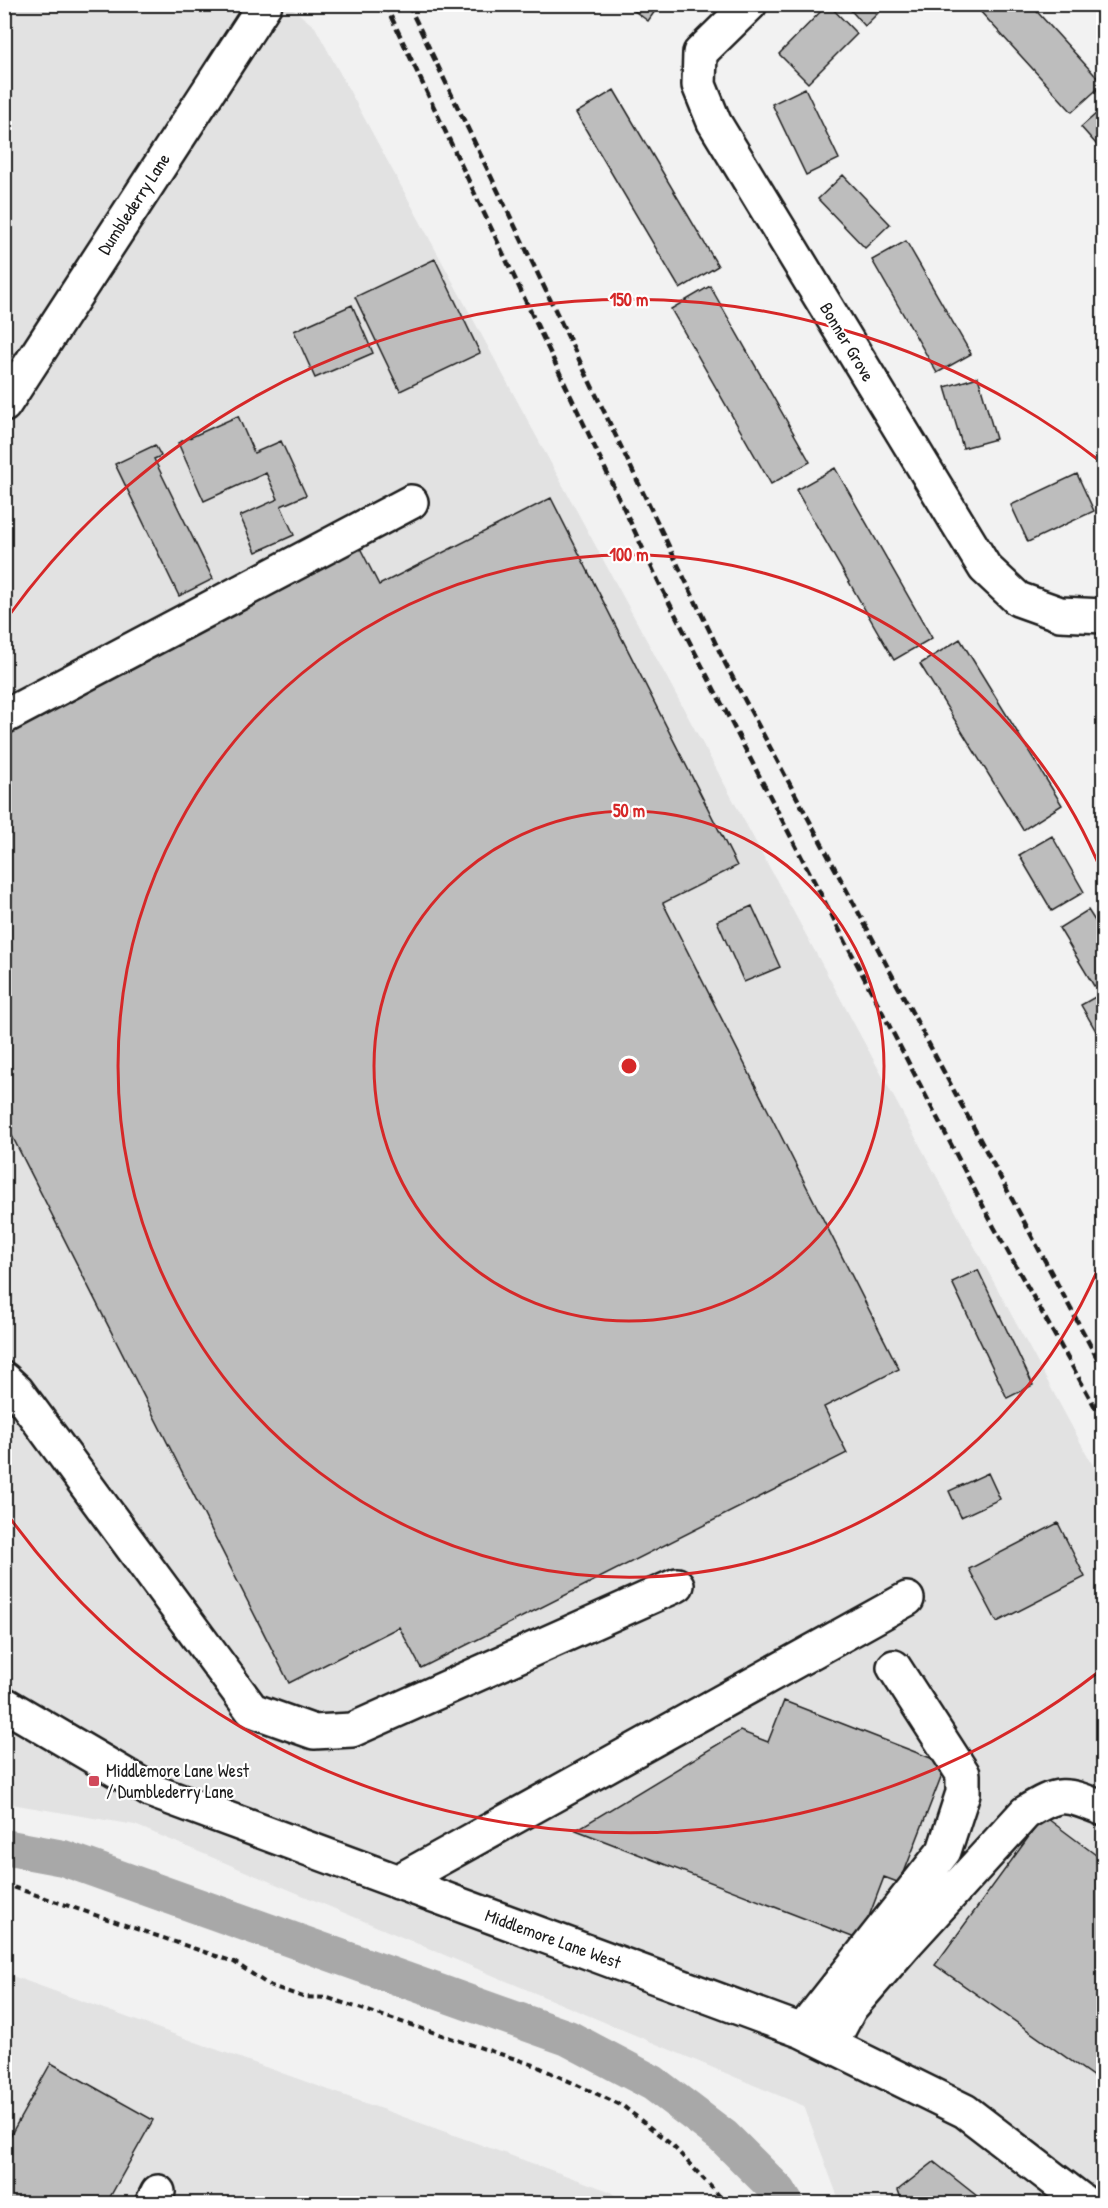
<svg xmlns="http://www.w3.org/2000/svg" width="1108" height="2208" font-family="'Patrick Hand',sans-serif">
<rect width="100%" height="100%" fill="#f2f2f2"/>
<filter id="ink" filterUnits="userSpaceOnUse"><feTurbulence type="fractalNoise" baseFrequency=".0167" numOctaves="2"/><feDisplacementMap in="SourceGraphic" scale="12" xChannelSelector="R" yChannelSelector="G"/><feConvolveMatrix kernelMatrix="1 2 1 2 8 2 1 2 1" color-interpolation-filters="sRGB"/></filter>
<g filter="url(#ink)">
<path fill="#e2e2e2" d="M4 5H288L315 27 1103 1484V2203H840L804 2106 135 1825 5 1803Z
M4 1973 609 2191 625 2203H5Z"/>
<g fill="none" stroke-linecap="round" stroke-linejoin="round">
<path stroke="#a8a8a8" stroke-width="36" d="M4 1847 63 1858 568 2038 653 2083 723 2136 779 2192 786 2204"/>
</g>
<path fill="#bdbdbd" stroke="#1c1c1c" stroke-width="1.5" d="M625 4H660L648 21Z
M828 4 857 34 808 83 779 54Z
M845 4H887L865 26Z
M985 4H1030L1103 84 1072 112 979 10Z
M805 88 839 159 806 175 772 104Z
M614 90 718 266 680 289 576 113Z
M1104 107V153L1081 127Z
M843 175 890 224 865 248 818 199Z
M906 241 971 354 937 373 872 260Z
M435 259 480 353 400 391 355 297Z
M710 286 810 462 771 484 671 309Z
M352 305 373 353 315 378 294 331Z
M978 377 996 439 963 448 945 387Z
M238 416 254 453 281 441 306 495 281 506 294 535 256 552 240 516 278 499 266 473 204 501 178 443Z
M155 445 161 456 154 459 213 579 179 596 115 464Z
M835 468 932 638 894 660 796 490Z
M1077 474 1094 511 1028 542 1011 505Z
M551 498 737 866 663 903 899 1369 824 1407 847 1453 421 1668 399 1627 289 1683 4 1120V726L359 546 379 585Z
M960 639 1062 805 1023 830 920 664Z
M1052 836 1084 892 1052 911 1019 855Z
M752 906 780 967 744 982 717 921Z
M1088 910 1104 935V981L1094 986 1059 928Z
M1104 992V1045L1081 1005Z
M978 1270 1033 1385 1007 1398 952 1282Z
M988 1473 1000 1499 961 1517 949 1491Z
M1058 1523 1085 1577 997 1622 969 1569Z
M784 1701 946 1764 900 1883 884 1877 860 1940 576 1830 740 1731 768 1742Z
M1044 1816 1104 1861V2084L935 1965Z
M51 2063 153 2120 106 2204H4V2147Z
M934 2162 987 2204H903L898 2190Z"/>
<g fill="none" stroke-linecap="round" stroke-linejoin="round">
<g stroke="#1c1c1c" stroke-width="38">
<path id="minor" d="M750 4 700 53 699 85 714 122 985 568 1018 599 1060 614 1104 616
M4 405 265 4
M4 717 411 502
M4 1379 17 1391 252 1710 314 1732 352 1730 677 1585
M4 1704 152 1791 802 2031 965 2111 1086 2204
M397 1882 907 1599
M802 2031 944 1851 963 1793V1774L894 1667
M831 2044 850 2008 907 1942 1025 1813C1061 1790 1066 1794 1104 1809
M152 2204 158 2192"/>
</g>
<path stroke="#1c1c1c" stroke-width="4" stroke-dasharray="6 4.5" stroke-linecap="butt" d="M4 1884 234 1962 269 1985 303 1997 328 1998 534 2065 623 2106 672 2145 727 2204"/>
<use href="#minor" stroke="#fff" stroke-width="33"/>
<path stroke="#1c1c1c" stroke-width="4.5" stroke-dasharray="9 4.5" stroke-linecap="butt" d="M385 4 662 589 994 1227 1104 1423
M408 4 726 665 1104 1371"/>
</g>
</g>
<g fill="none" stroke="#d62828" stroke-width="3">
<circle cx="629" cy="1066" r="255"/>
<path d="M1103 1257A511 511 0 1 1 1103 875"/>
<path d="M1101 1670A766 766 0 0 1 5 1511M5 621A766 766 0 0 1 1101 462"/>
</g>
<rect fill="#d1495b" stroke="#fff" stroke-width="2" x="88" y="1775" width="12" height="12" rx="3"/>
<g text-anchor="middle" stroke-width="4.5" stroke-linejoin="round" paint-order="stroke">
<g font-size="18" fill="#1c1c1c" stroke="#fff">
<text transform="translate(134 204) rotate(-57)" y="6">Dumblederry Lane</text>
<text transform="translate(847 342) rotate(59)" y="6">Bonner Grove</text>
<text transform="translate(553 1939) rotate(20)" y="6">Middlemore Lane West</text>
</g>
<g font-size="18" fill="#1c1c1c" stroke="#fff" text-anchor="start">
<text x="106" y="1777">Middlemore Lane West<tspan x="106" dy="21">/ Dumblederry Lane</tspan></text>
</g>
</g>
<circle cx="629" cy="1066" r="9" fill="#d62828" stroke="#fff" stroke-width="3"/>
<g font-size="18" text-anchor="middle" font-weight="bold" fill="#d62828" stroke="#fff" stroke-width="4.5" stroke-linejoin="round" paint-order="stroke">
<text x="629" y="306">150 m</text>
<text x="629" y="561">100 m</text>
<text x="629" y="817">50 m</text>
</g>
<rect width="1108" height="2208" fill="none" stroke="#fff" stroke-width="24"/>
<rect x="12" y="12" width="1084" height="2184" fill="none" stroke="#1c1c1c" stroke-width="2" filter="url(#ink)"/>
</svg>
